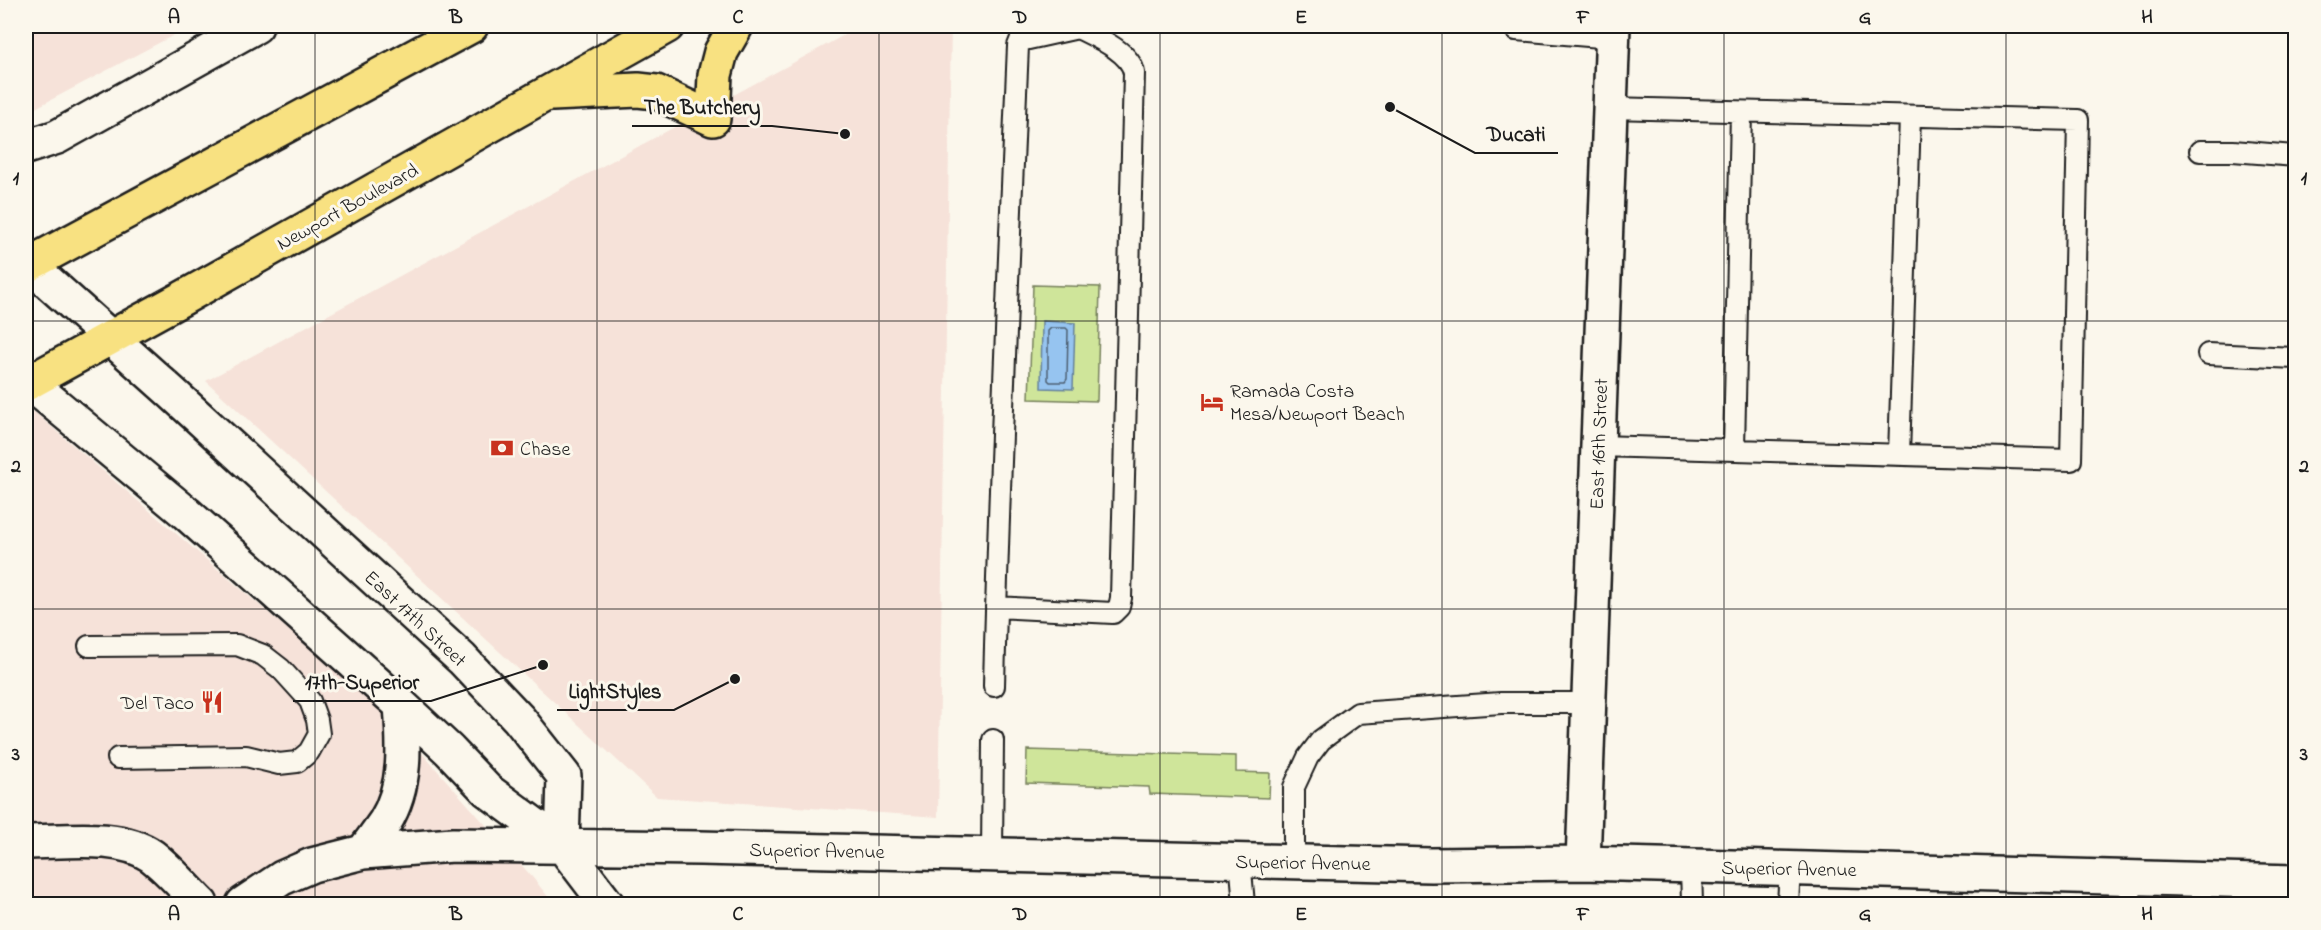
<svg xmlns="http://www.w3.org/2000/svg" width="2321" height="930" font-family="'Indie Flower',sans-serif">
<rect width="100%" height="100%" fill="#fbf7ec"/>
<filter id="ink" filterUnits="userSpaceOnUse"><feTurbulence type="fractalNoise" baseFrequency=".0167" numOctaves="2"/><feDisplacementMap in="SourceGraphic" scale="12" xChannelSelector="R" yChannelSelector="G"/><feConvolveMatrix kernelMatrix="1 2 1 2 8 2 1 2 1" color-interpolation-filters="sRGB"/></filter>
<g filter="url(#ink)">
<path fill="#f6e2d9" d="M26 26H191L26 113Z
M861 26H951L938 817 657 797 206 381Z
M33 411 388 715 533 878 554 904H26V415Z"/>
<path fill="#cfe59a" stroke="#76805b" stroke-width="1.5" d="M1033 285 1100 287 1097 401 1029 399Z
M1027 750 1236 756V772L1270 773 1269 798 1150 794 1149 787 1026 783Z"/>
<path fill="#96c4f0" stroke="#65819b" stroke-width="1.5" d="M1042 321 1075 323 1073 389 1041 388Z"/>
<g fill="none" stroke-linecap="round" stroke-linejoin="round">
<path stroke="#4d5f71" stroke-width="1.5" d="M1051 328H1066L1068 330 1067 379 1065 382H1050L1048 380V331Z"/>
<g stroke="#1c1c1c" stroke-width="24">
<path id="lane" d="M1516 26V30L1612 38
M2200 151H2233L2296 156
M2208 354 2296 358
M1598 446 2071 460 2078 120 1610 108
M1734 449 1741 112
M1899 455 1910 116
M89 646 237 645 263 655 281 669 310 701 317 720 319 734 309 752 297 762 279 764 246 756 118 758
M994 686C999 472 1009 259 1018 46L1020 41 1024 40 1078 28C1096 37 1131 52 1134 73L1121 598 1119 607 1113 613 996 607
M992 854 993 740
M1240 860 1244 904
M1294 862V787L1308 757 1321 740 1358 713 1501 703H1589
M1691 866 1692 904
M1788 904 1790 868
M2130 904 2131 877"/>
</g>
<g stroke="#1c1c1c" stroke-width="38">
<path id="secondary" d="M26 147 57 137 256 26
M26 262 170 391 462 659 519 719 564 776 562 845
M26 380 186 513 401 705 449 750 487 790 562 845 607 904
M26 842C64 842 119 833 152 856 170 870 185 888 201 904
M363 852C371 842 378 832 385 822 407 786 404 745 401 705
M1583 863 1613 26
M243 904 282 878 312 865 363 852 453 845 700 848 1431 865 1583 863 2296 882"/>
</g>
<g stroke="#1c1c1c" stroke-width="38">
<path id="highway" d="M552 94 638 90 656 92 713 119 715 75 721 52 736 26
M26 266 471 26
M26 384 183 298 667 26"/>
</g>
<use href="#lane" stroke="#fbf7ec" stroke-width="20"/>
<use href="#secondary" stroke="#fbf7ec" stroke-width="33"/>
<use href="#highway" stroke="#f8e181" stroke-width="33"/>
</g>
</g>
<path fill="none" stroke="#1c1c1c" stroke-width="1.5" stroke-opacity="0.55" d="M315 26V904M597 26V904M879 26V904M1160 26V904M1442 26V904M1724 26V904M2006 26V904M26 321H2296M26 609H2296"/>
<defs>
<g id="hotel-bare" transform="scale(1.8)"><path d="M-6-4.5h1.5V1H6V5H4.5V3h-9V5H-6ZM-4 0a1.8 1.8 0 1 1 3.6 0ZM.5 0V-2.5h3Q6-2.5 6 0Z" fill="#c8321e" stroke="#fbf7ec" stroke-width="2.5" paint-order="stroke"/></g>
<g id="bank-bare" transform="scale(1.8)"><path d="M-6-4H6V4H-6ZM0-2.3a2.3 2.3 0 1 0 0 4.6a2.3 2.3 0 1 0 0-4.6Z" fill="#c8321e" stroke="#fbf7ec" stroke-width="2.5" paint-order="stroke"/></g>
<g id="restaurant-bare" transform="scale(1.8)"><path d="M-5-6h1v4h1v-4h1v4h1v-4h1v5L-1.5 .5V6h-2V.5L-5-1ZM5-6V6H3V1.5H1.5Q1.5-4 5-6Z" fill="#c8321e" stroke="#fbf7ec" stroke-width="2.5" paint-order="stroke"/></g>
</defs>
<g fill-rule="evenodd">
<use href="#hotel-bare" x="1212" y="402"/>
<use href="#bank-bare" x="502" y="448"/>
<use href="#restaurant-bare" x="212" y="702"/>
</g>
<g text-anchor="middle" stroke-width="6" stroke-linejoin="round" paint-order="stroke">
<g font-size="20" fill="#1c1c1c" stroke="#fbf7ec">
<text transform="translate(347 206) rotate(-29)" y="7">Newport Boulevard</text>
<text transform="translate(1598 444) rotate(-88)" y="7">East 16th Street</text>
<text transform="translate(416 618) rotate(43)" y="7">East 17th Street</text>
<text transform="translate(817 850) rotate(1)" y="7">Superior Avenue</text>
<text transform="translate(1303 862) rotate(1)" y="7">Superior Avenue</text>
<text transform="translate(1789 868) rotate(1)" y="7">Superior Avenue</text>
</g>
<g font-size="20" fill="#1c1c1c" stroke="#fbf7ec" text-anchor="start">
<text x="1230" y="397">Ramada Costa<tspan x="1230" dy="23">Mesa/Newport Beach</tspan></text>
<text x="520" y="455">Chase</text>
<text x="194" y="709" text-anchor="end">Del Taco</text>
</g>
</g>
<path fill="none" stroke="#1c1c1c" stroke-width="2" d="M845 134L772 126H632M1390 107L1475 153H1558M543 665L431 701H293M735 679L674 710H557"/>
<g fill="#1c1c1c" stroke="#fbf7ec" stroke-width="2">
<circle cx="845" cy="134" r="6"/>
<circle cx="1390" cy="107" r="6"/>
<circle cx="543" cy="665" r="6"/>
<circle cx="735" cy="679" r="6"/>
</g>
<g font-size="21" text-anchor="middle" font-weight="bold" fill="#1c1c1c" stroke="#fbf7ec" stroke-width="6" stroke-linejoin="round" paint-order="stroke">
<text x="702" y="114">The Butchery</text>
<text x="1516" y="141">Ducati</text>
<text x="362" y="689">17th-Superior</text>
<text x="615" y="698">LightStyles</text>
</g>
<rect width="2321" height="930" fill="none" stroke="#fbf7ec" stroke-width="66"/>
<rect x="33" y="33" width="2255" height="864" fill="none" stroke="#1c1c1c" stroke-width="2"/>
<g font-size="20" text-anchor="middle" font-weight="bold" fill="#1c1c1c">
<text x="174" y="23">A</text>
<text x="456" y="23">B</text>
<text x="738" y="23">C</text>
<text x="1020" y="23">D</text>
<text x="1301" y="23">E</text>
<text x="1583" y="23">F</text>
<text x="1865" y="23">G</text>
<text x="2147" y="23">H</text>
<text x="16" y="184">1</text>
<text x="2304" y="184">1</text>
<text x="16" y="472">2</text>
<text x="2304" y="472">2</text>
<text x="16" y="760">3</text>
<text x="2304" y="760">3</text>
<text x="174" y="920">A</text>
<text x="456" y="920">B</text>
<text x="738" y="920">C</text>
<text x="1020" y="920">D</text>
<text x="1301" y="920">E</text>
<text x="1583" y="920">F</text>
<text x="1865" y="920">G</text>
<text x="2147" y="920">H</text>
</g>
</svg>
